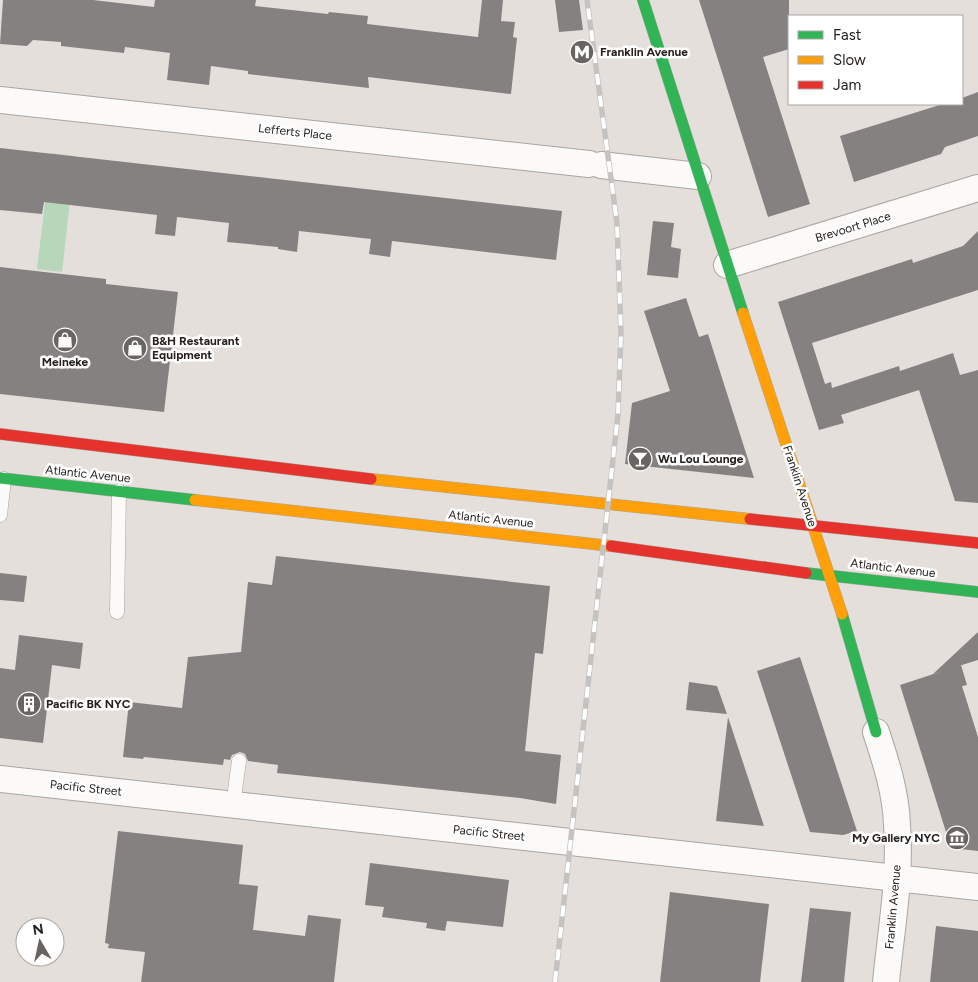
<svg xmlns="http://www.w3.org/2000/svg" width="978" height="982" font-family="Figtree,sans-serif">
<rect width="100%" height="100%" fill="#e4dfda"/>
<path fill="#b6d7ba" d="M51 153 75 156 62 272 37 269Z"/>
<path fill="#848180" d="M3 0H93L154 7 155 0H256L255 6 328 14 329 12 368 16 367 24 478 37 482 0H503L501 21 515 22 513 37 517 38 511 94 368 77 369 88 248 74V71L211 66 209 85 167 80 170 53 125 47 124 53 61 46V42L33 40 27 46 0 44Z
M555 0H579L583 30 559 32Z
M699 0H789V49L763 57 810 204 768 217Z
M978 92V136L945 147 941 154 854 182 840 136 943 104H962V98Z
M0 148 562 211 556 260 392 241 390 257 369 254 371 239 299 231 297 252 278 249V247L227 242 229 223 177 217 175 236 155 234 157 215 44 202 42 214 0 210Z
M653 221 674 223 671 247 681 249 678 278 647 275Z
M978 231V290L812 343 825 384 831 382 832 388 899 366 900 371 953 353 960 375 978 370V503L955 501 919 390 841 415 844 423 819 430 778 302 912 259 913 263 963 246Z
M0 267 106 279V284L178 292 164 412 0 394Z
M686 298 699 337 708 334 754 478 625 464 632 403 670 391 644 311Z
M276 556 550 586 543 654 535 653 525 751 561 755 556 804 520 798 277 773 278 765 248 761 245 754 240 752 232 755 230 760 224 759 223 765 144 757 143 759 123 757 129 702 182 708 188 657 241 652 248 582 272 585Z
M0 573 27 576 24 602 0 600Z
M978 632V660L933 674Z
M19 635 83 643 80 669 52 665 43 743 0 738V668L15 670Z
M800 657 857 831 843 835 810 832 757 671Z
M961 665 967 685 962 686 978 737V851L951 848 900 685Z
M689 682 717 686 727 714 686 710Z
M728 717 764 826 716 821Z
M118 831 243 845 239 884 258 886 253 930 305 936 308 915 341 919 334 982H141L145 952 108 948 109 944 105 943Z
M370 863 509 880 503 927 447 921 445 931 426 928 427 923 382 917 384 907 365 905Z
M670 892 769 904 760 982H660Z
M810 908 851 912 844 982H801Z
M936 926 978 931V982H930Z"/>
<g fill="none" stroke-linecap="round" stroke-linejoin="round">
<g stroke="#a9a5a1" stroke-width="15">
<path id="lane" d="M0 515 4 479
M117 612 119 491
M233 805 239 761"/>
</g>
<g stroke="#a9a5a1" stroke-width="28">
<path id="street" d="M0 100 589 164
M601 165 698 176
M727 265 978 188
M876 732C886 762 896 793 897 825 901 877 891 930 886 982
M0 779 978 887"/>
</g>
<g stroke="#a9a5a1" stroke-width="12">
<path id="fast" d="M643 0 743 313
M0 478 195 500
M806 573 978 592
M842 614 876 732"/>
</g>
<g stroke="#a9a5a1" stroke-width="12">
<path id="slow" d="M743 313 842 614
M371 479 750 519
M195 500 611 546"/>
</g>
<g stroke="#a9a5a1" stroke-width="12">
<path id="jam" d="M0 434 371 479
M750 519 978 543
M611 546 806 573"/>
</g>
<use href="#lane" stroke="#fbfaf9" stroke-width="14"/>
<use href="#street" stroke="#fbfaf9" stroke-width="26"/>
<use href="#fast" stroke="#30b455" stroke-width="11"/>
<use href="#slow" stroke="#ff9f0a" stroke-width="11"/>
<use href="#jam" stroke="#e5322d" stroke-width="11"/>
<g stroke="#c5c3c2" stroke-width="5.5">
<path id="rail" d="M555 982 618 414 621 333 617 223 587 0"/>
</g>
<use href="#rail" stroke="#fff" stroke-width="4" stroke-dasharray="11" stroke-linecap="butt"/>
</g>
<defs>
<g id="metro-disc" transform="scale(1.25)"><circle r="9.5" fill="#686460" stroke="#fff"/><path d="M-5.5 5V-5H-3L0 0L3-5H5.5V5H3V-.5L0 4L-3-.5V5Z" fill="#fff"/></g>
<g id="shop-disc" transform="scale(1.25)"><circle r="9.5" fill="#686460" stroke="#fff"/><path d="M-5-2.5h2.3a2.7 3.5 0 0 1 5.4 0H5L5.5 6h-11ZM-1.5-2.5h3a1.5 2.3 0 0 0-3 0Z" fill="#fff"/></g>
<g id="bar-disc" transform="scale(1.25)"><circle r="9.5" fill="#686460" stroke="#fff"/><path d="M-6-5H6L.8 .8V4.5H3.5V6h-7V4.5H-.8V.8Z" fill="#fff"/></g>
<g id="building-disc" transform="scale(1.25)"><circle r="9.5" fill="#686460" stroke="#fff"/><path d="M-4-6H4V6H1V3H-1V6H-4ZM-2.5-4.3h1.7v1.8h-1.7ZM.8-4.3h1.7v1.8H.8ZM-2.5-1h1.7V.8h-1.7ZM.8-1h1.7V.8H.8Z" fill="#fff"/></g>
<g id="museum-disc" transform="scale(1.25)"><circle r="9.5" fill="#686460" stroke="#fff"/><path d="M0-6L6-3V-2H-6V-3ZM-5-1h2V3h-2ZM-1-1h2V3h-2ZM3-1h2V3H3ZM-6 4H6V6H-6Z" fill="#fff"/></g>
</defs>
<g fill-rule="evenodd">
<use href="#metro-disc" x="582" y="52"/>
<use href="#shop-disc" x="65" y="340"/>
<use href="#shop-disc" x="135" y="348"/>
<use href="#bar-disc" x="640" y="459"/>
<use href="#building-disc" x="29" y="704"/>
<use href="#museum-disc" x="957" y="838"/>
</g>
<g text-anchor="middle" stroke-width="5" stroke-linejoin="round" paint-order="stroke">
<g font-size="12" font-weight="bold" fill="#25211e" stroke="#fff" text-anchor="start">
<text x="600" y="56">Franklin Avenue</text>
<text x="152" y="345">B&amp;H Restaurant<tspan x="152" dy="14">Equipment</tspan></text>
<text x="65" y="366" text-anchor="middle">Meineke</text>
<text x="658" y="463">Wu Lou Lounge</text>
<text x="46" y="708">Pacific BK NYC</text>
<text x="940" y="842" text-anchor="end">My Gallery NYC</text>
</g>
<g font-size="12" fill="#25211e" stroke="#fff">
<text transform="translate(295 132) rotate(6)" y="4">Lefferts Place</text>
<text transform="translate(853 227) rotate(-17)" y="4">Brevoort Place</text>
<text transform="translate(88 474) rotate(6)" y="4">Atlantic Avenue</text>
<text transform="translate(800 486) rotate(72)" y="4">Franklin Avenue</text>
<text transform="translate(491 519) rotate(6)" y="4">Atlantic Avenue</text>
<text transform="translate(893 568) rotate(7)" y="4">Atlantic Avenue</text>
<text transform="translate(86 788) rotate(6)" y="4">Pacific Street</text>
<text transform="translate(489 833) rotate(6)" y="4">Pacific Street</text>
<text transform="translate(893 907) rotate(-85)" y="4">Franklin Avenue</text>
</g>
</g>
<rect x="788" y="15" width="175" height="90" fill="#ffffff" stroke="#a8a6a5"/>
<rect x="798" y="31" width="25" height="8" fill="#30b455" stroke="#a8a6a5"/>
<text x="833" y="40" font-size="15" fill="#25211e">Fast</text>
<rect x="798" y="56" width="25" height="8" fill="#ff9f0a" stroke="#a8a6a5"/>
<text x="833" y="65" font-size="15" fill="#25211e">Slow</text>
<rect x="798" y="81" width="25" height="8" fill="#e5322d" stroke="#a8a6a5"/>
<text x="833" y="90" font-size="15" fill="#25211e">Jam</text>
<g transform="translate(40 942) rotate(351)"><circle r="24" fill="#ffffff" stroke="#a8a6a5"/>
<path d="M0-4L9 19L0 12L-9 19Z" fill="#686460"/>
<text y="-8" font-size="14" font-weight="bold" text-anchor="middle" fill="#25211e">N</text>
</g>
</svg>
